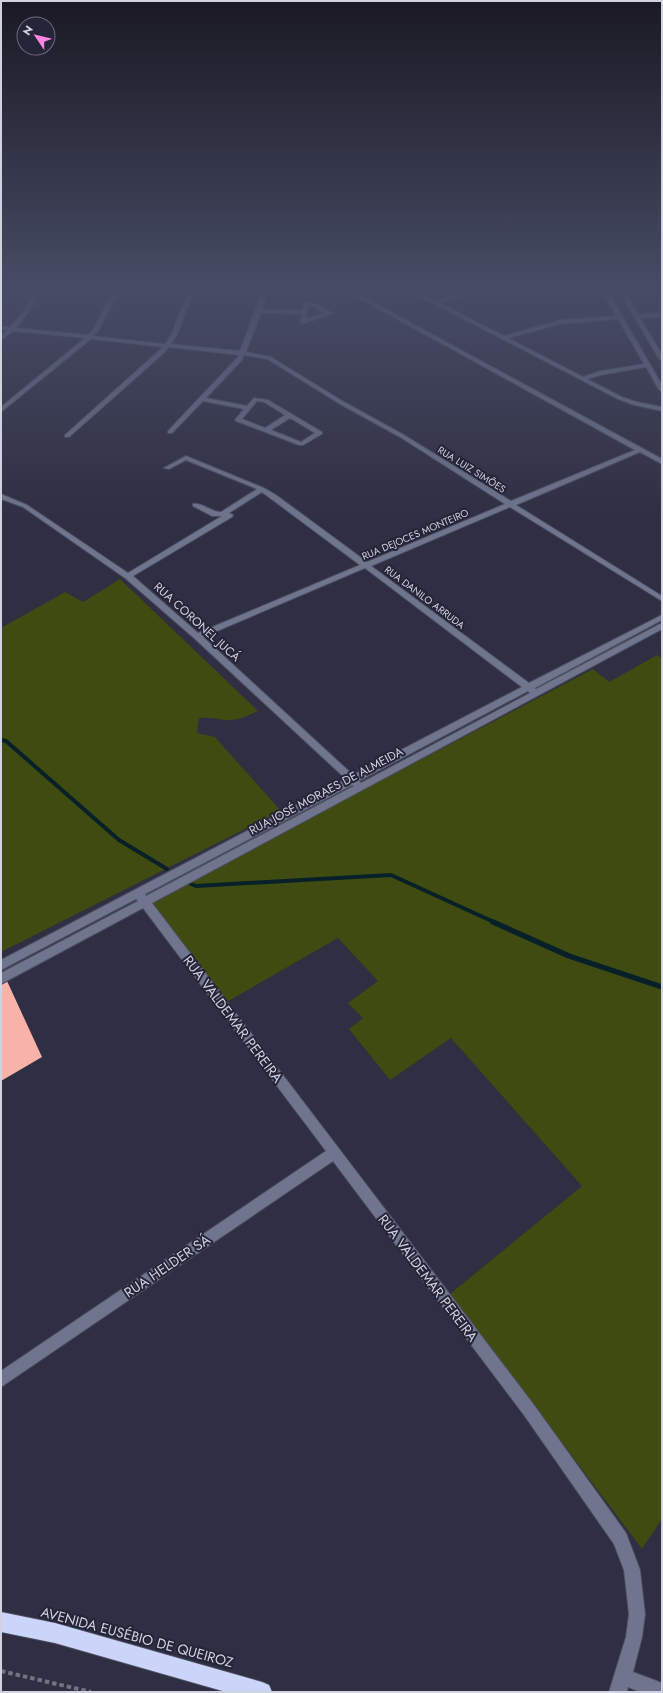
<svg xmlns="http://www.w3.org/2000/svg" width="663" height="1693" font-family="Jost,sans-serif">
<rect width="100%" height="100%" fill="#2f2e42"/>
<path fill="#3f4b10" d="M120 579 258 711C248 716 236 721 225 720 216 719 208 717 199 718L197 733 215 737 281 811 1 952V628L65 592 83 602Z
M657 655 662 659V1519L642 1549 450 1294 582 1186 451 1038 390 1080 349 1029 363 1018 348 1003 378 981 338 938 225 1003 148 903 593 669 609 682Z"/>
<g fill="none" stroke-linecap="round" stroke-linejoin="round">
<path stroke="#082128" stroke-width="4" d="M1 740 6 741 119 840 167 869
M191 884 196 886 391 875 496 923"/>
<path stroke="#082128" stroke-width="5.5" d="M493 922 569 956 662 987"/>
</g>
<path fill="#f9b2a8" d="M7 981 42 1057 1 1081V984Z"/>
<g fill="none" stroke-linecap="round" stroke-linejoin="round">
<g stroke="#4c4c5e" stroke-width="2">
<path id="minor" d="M36 286 43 287 31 309 16 328 88 335 93 330 116 286H122L98 331 93 336 165 344 171 335 190 286H196L177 335 171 344 240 351 264 286H270L262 309 302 310 304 303H315L333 313 303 324 300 322 302 314 261 313 246 352 271 357 344 402 404 435 511 501 635 450 337 286H343L662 459V464L640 452 516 505 662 596V601L510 507 371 566 529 683 662 615V620L535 688 536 689 662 623V629L152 903 534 1405 626 1533 640 1570 645 1614 642 1637 633 1672 662 1683V1692H640L628 1687 627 1692H609L626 1637 629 1614 624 1570 614 1544 524 1415 333 1161 1 1387V1371L326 1151 143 908 1 984V973L138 901 136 899 1 970V960L346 779 194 638 125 578 23 507 1 499V494L27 505 128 573 222 516H212L193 506V504C202 502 211 512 221 512L257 489 186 460 169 469 164 468 186 456 264 488 276 495 367 562 505 504 400 437 340 404 267 359 244 355 242 360 206 398 247 406 254 398 268 400 322 432V434L303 445H299L236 421 235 420 244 409 203 401 172 433H168V431L237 358 239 355 168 347 165 352 69 437H65V435L163 347 91 339 1 412V407L85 338 13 331 1 340V335L7 330H1V326L10 327C22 316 30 302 37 288ZM308 306H312L325 313 306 319ZM257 401 264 402 285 415 265 428 242 419ZM290 418 315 433 301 442 271 430ZM262 492 360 565 198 633 133 576 232 517 233 515 229 513ZM365 568 522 687 353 775 203 637ZM528 691 530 693 361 783 359 781ZM352 785 354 786 146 896 145 894Z
M400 286H406L435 301 490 286H498L439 303 504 336 561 320 616 316 600 286H605L662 385V392L659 390 646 367 601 375 587 379 622 397 637 402 662 407V411L634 405 618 399ZM618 319 644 364 600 371 583 377 508 338 561 324Z
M616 286H621L638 314 662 313V317L640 318 662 354V361L659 359Z"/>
</g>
<g stroke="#4c4c5e" stroke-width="2">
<path id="highway" d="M1 1612 55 1623 262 1682 269 1685 272 1692H226L55 1643 1 1632Z"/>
</g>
<path stroke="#737283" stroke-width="4" stroke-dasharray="4.5 3" stroke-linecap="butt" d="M1 1671 91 1692"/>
<use href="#minor" fill="#6e758d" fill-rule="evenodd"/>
<use href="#highway" fill="#cad5f9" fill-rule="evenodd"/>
</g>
<linearGradient id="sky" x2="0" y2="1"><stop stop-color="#1a1924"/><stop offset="0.55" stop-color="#474c65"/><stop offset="1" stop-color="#474c65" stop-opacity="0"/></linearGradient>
<rect width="663" height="523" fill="url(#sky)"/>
<g text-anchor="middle" stroke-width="4" stroke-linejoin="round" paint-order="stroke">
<g font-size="10" fill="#d1d2df" stroke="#252438">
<text transform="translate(472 469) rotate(32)" y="4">RUA LUIZ SIMÕES</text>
<text transform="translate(415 534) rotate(-23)" y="4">RUA DEJOCES MONTEIRO</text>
<text transform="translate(425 597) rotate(37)" y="4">RUA DANILO ARRUDA</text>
</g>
<g font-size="12" fill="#d1d2df" stroke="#252438">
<text transform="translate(197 622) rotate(42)" y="4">RUA CORONEL JUCÁ</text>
<text transform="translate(326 791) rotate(-28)" y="4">RUA JOSÉ MORAES DE ALMEIDA</text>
</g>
<g font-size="14" fill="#d1d2df" stroke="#252438">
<text transform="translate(233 1019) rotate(53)" y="5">RUA VALDEMAR PEREIRA</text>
<text transform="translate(167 1266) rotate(-34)" y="5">RUA HELDER SÁ</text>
<text transform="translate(428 1278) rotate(53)" y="5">RUA VALDEMAR PEREIRA</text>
<text transform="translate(137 1637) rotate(15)" y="5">AVENIDA EUSÉBIO DE QUEIROZ</text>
</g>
</g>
<rect width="663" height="1693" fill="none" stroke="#d1d2df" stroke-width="4"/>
<g transform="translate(36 36) rotate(305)"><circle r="19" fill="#252438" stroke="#6a6a7b"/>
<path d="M0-3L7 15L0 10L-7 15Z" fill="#fe85e0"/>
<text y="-6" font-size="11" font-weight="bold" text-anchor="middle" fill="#d1d2df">N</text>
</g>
</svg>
